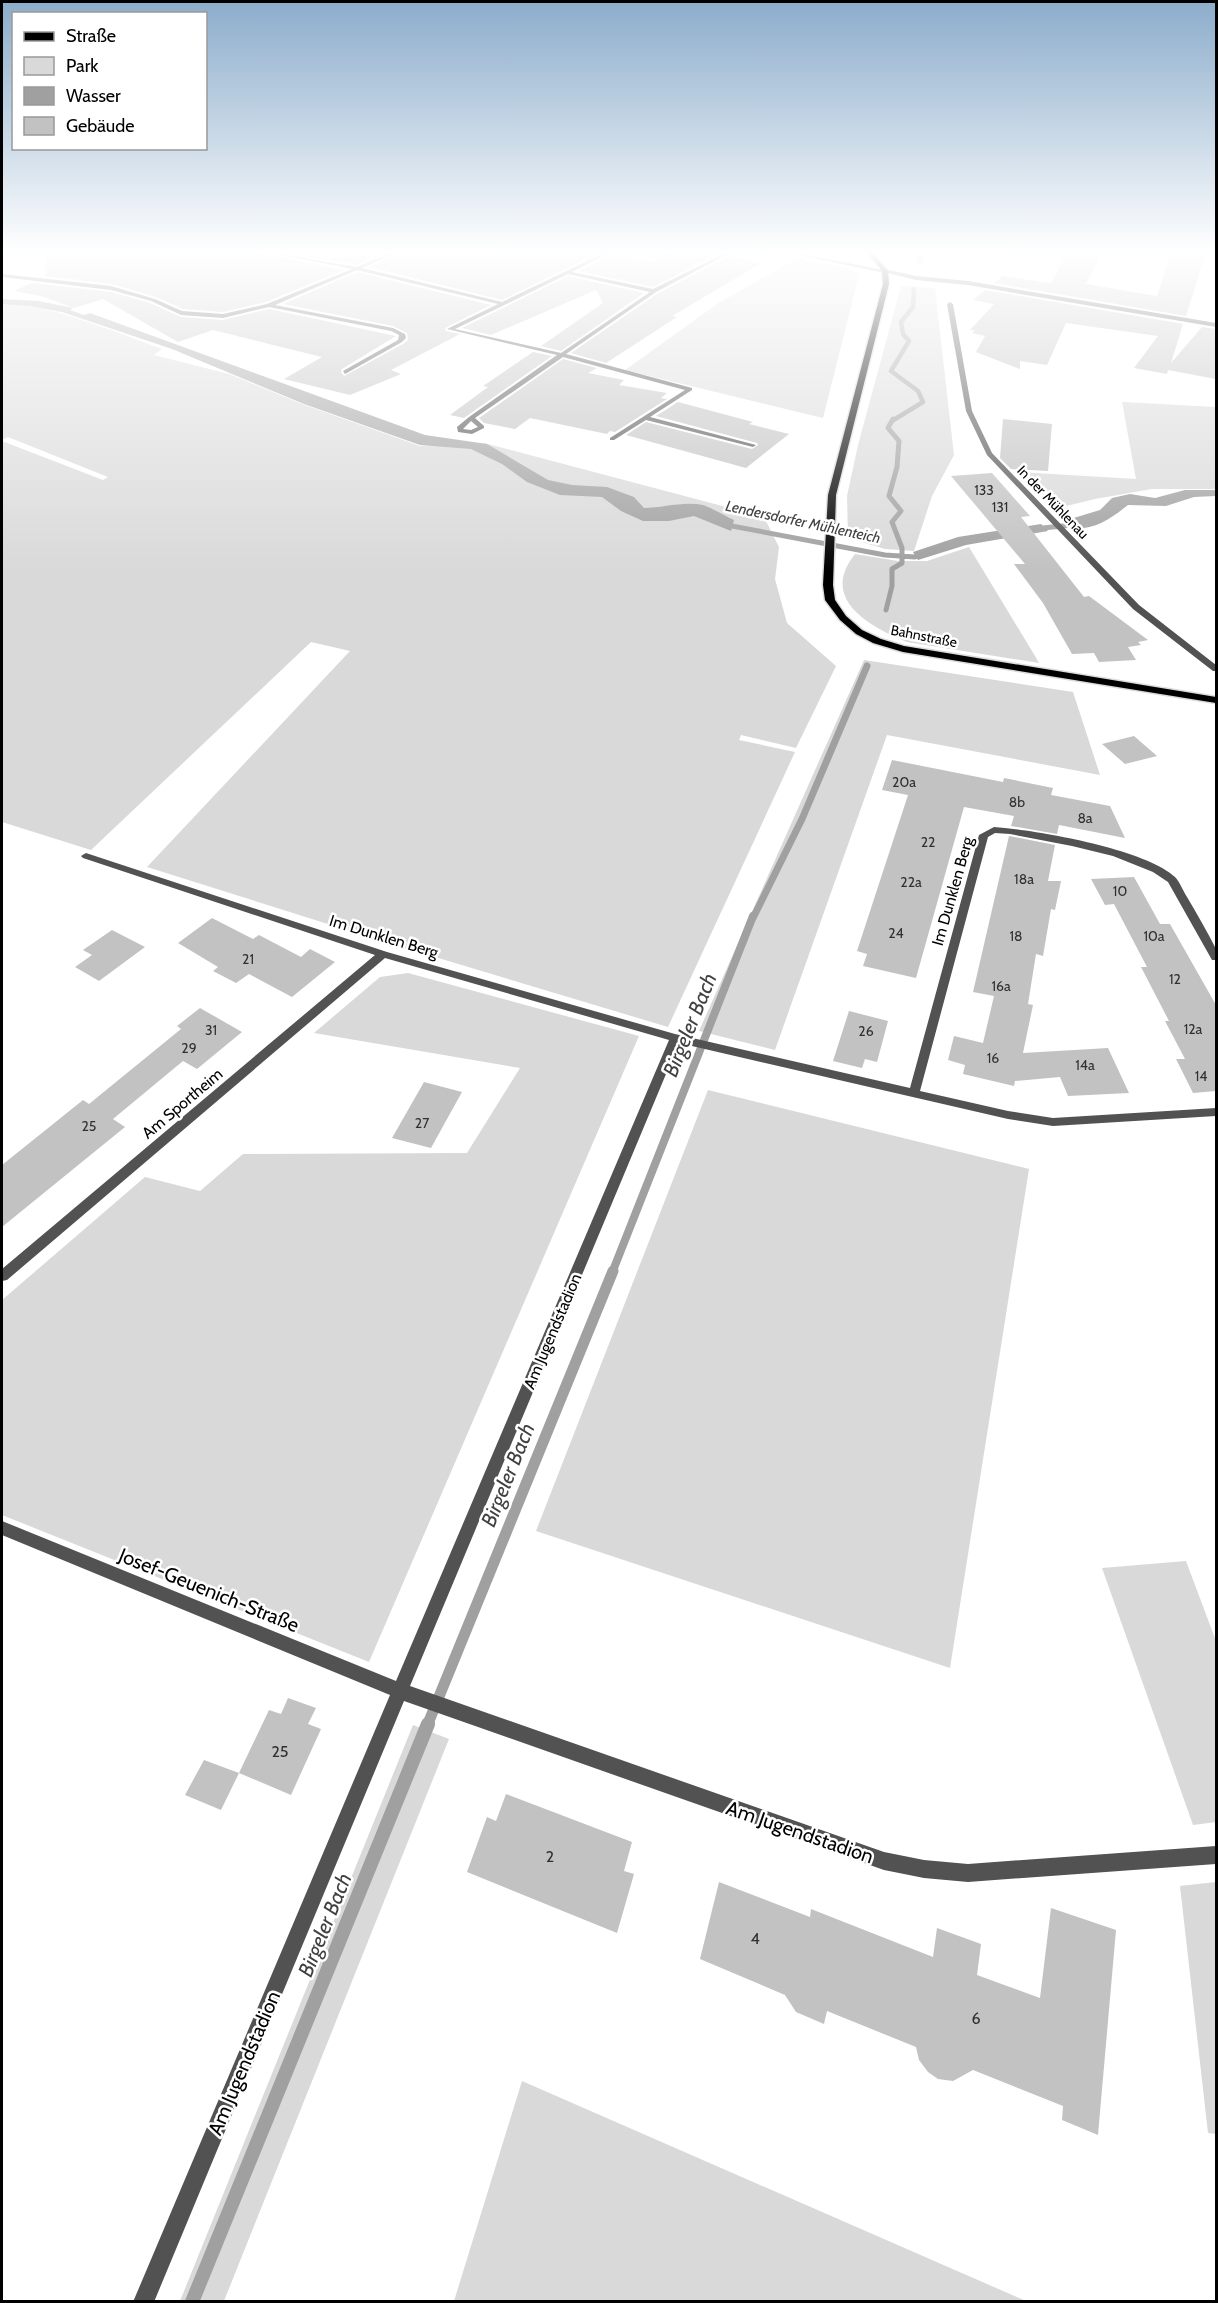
<svg xmlns="http://www.w3.org/2000/svg" width="1218" height="2303" font-family="Cabin,sans-serif">
<rect width="100%" height="100%" fill="#fff"/>
<path fill="#d9d9d9" d="M798 258 850 269 859 275 823 418 625 370 720 302Z
M901 286 935 288 954 455 932 496 914 551 885 549 848 538 847 496 858 445Z
M2 303C58 307 110 330 162 349L154 355 229 374 302 404 420 446 484 443 764 517 779 547 775 579 787 623 836 666 796 748 741 735 739 740 795 752 668 1027 385 942 147 867 350 651 311 642 91 850 2 822V441L103 480 108 477 8 437 2 440Z
M1122 402 1216 407V489H1152L1095 499 1058 508 1019 472 1136 479Z
M969 547 1035 656 1039 663 907 642C880 631 831 608 845 571 847 565 851 559 855 554L898 561H927Z
M864 660 1073 692 1100 775 887 735 775 1050 699 1031Z
M408 973 639 1036 369 1662 2 1515V1300L145 1177 200 1191 243 1154 467 1153 520 1068 314 1033 380 977Z
M708 1090 1029 1169 950 1668 536 1531Z
M1186 1561 1216 1641V1822L1193 1825 1102 1568Z
M413 1725 449 1739 224 2301H180Z
M1216 1882V2134L1208 2133 1180 1886Z
M522 2081 1026 2301H454Z"/>
<path fill="#a0a0a0" d="M2 299 39 301 73 308 70 310 84 315 90 313 425 435 487 444 548 480 572 485 607 487 634 497 644 508C663 508 683 501 703 505 710 507 725 516 734 520L731 531 694 516 669 521H643L621 511 602 497 560 495 527 482 502 464 471 449 420 445 304 404 172 349 62 312 28 306 2 304Z
M1185 490H1216V496L1194 497 1166 506 1128 505C1110 519 1098 528 1075 529L1067 520 1100 510 1112 498 1130 494 1155 498Z
M1041 524 1048 531 966 545 918 560 913 552 958 537Z"/>
<g fill="none" stroke-linecap="round" stroke-linejoin="round">
<path stroke="#a0a0a0" stroke-width="4.5" d="M919 249 920 263
M892 421 923 402 918 391 891 371 909 341 903 334 901 322 913 307 914 289"/>
<path stroke="#a0a0a0" stroke-width="5" d="M722 521 732 526 885 555 915 557 926 553
M1033 529 1082 524
M886 610 892 586V569L902 563V548L892 522 901 511 889 496 897 467 899 441 888 428 893 419"/>
<path stroke="#a0a0a0" stroke-width="7" d="M753 918 802 819 867 666"/>
<path stroke="#a0a0a0" stroke-width="8" d="M612 1273 753 916"/>
<path stroke="#a0a0a0" stroke-width="11" d="M427 1726 613 1271"/>
<path stroke="#a0a0a0" stroke-width="14" d="M192 2302 428 1724"/>
</g>
<path fill="#c2c2c2" d="M48 249H250L252 251 344 270 266 302 223 312 183 309 156 297 112 284 45 276Z
M264 249H394L357 265Z
M407 249H586L601 252 502 300 369 267Z
M678 249H693L718 254 653 287 579 271 612 254 651 262Z
M1069 249H1103L1086 284 1157 296 1172 249H1207L1186 316 994 283 1003 276 1051 283Z
M729 256 762 263 672 316 677 317 606 363 571 353 657 294Z
M357 272 491 305 445 328 446 331 460 334 391 370 401 374 350 395 284 379 322 357 213 330 178 342 103 299 74 308 41 296 14 291 32 283 111 292 150 303 181 317 223 320 269 309 396 336 342 369 341 372 344 376 403 344 408 340 407 333 393 326 283 304Z
M568 276 644 293 561 351 541 346 603 303 596 290 491 335 462 328Z
M985 290 1183 324 1171 363 1202 327 1216 329V379L1168 370 1167 374 1134 368 1158 336 1066 323 1047 365 1020 361V369L976 352 985 336 972 333 975 330H970L994 304 973 300Z
M533 352 552 356 464 418 450 415 488 387 483 386Z
M563 359 597 368 588 373 624 380 619 385 667 393 661 398 667 399 615 432 610 431 607 434 530 418 515 429 484 423 479 418Z
M678 402 753 422 749 424 789 434 746 468 626 435 646 422 752 449 758 445 757 443 656 416Z
M1003 419 1052 424 1048 471 1011 469 1000 458Z
M992 473 1030 516 1021 517 1084 597 1089 596 1148 640 1138 642 1141 645 1128 647 1136 660 1099 662 1094 653 1072 654 1043 603 1014 564H1025L951 476Z
M1134 736 1157 756 1125 764 1102 744Z
M892 760 1003 782 1004 778 1053 788 1051 795 1110 806 1125 838 1059 825 1057 834 1011 826 1014 816 964 807 916 978 863 966 867 954 857 951 908 795 882 790Z
M1009 836 1055 845 1048 881H1061L1055 910 1051 909 1043 956 1036 954 1028 1004 1033 1005 1023 1053 1108 1048 1129 1093 1068 1096 1060 1077 1015 1081 1014 1086 963 1074 965 1065 948 1060 954 1036 983 1043 994 996 973 992Z
M1134 877 1160 924H1170L1216 1005V1091L1193 1093 1176 1059H1185L1165 1021H1169L1141 967H1147L1114 904 1105 905 1091 879Z
M212 918 253 939 259 935 301 957 310 949 335 962 292 997 249 974 236 983 213 971 218 967 178 943Z
M112 930 145 947 99 981 75 967 92 955 83 950Z
M200 1008 242 1032 197 1069 183 1061 113 1119 125 1127 2 1227V1165L83 1100 89 1104 181 1029 177 1026Z
M849 1011 888 1021 877 1062 865 1059 862 1068 833 1061Z
M424 1082 462 1092 431 1148 392 1138Z
M288 1698 316 1708 308 1724 321 1729 291 1795 239 1773 269 1710 281 1714Z
M204 1760 239 1773 221 1810 185 1795Z
M506 1794 632 1842 624 1871 634 1874 617 1933 467 1872 487 1817 496 1821Z
M719 1882 810 1917 811 1909 933 1957 937 1928 981 1944 977 1975 1040 1998 1051 1908 1116 1930 1098 2135 1062 2120 1063 2106 973 2070 953 2081 938 2079 928 2072 919 2060 916 2047 827 2011 824 2024 796 2012 785 1995 700 1959Z"/>
<g fill="none" stroke-linecap="round" stroke-linejoin="round">
<g stroke="#dbdbdb" stroke-width="3">
<path id="primary" d="M772 249H815L812 251Z
M864 249H870L888 271 889 284 836 495 833 585 835 600 846 616 862 630 881 639 904 646 1216 697V703L903 652 873 643 856 634 840 620 825 600 823 585 828 495 883 284 882 271Z"/>
</g>
<path fill="#525252" fill-rule="evenodd" d="M252 249 357 267 399 249H405L362 268 502 302 612 249H617L572 272 653 289 733 249H738L656 292 566 354 692 388V390L650 417 756 445 753 447 646 420 614 440H610V438L685 390 563 357 475 418 484 426V428L472 434 458 432 457 427 469 417 557 355 447 329 498 304 357 270 275 305 393 328 405 334 406 338 402 342 345 374 343 371 398 340 399 335 391 331 269 307 223 318 181 315 151 301 111 290 2 277V274L111 286 155 299 182 311 223 314 267 304 352 269ZM568 274 650 292 561 353 455 329ZM471 421 478 427 471 430 463 429Z
M885 269 916 276 968 281 1216 323V327L968 285 916 280 883 272Z
M950 302 953 304 972 411 992 453 1139 605 1216 665V671H1213L1133 609 987 455 966 411 947 304Z
M994 827C1036 830 1145 849 1175 877 1180 882 1183 891 1187 897 1197 914 1207 931 1216 949V960H1212L1168 882 1153 872 1113 856 1072 846 1010 834 995 833 988 837 920 1091 1008 1111 1053 1118 1216 1108V1116L1053 1126 1008 1119 679 1043 410 1686 884 1852 924 1860 968 1864 1216 1846V1864L968 1882 924 1878 884 1870 404 1701 154 2302H133L390 1695 2 1535V1521L396 1681 669 1040 385 958 7 1280 2 1281V1269L375 955 83 858 81 856 86 853 89 854 387 952 675 1034 910 1088 979 835Z"/>
<path fill="#525252" fill-rule="evenodd" d="M769 249H777L888 271 885 273Z"/>
<use href="#primary" fill="#000" fill-rule="evenodd"/>
</g>
<linearGradient id="sky" x2="0" y2="1"><stop stop-color="#8baccb"/><stop offset="0.44" stop-color="#fff"/><stop offset="1" stop-color="#fff" stop-opacity="0"/></linearGradient>
<rect width="1218" height="571" fill="url(#sky)"/>
<g text-anchor="middle" stroke-width="5" stroke-linejoin="round" paint-order="stroke">
<g font-size="14" fill="#303030">
<text x="984" y="495">133</text>
<text x="1000" y="512">131</text>
<text x="904" y="787">20a</text>
<text x="1017" y="807">8b</text>
<text x="1085" y="823">8a</text>
<text x="928" y="847">22</text>
<text x="1024" y="884">18a</text>
<text x="911" y="887">22a</text>
<text x="1120" y="896">10</text>
<text x="896" y="938">24</text>
<text x="1016" y="941">18</text>
<text x="1154" y="941">10a</text>
<text x="248" y="964">21</text>
<text x="1175" y="984">12</text>
<text x="1001" y="991">16a</text>
<text x="1193" y="1034">12a</text>
<text x="211" y="1035">31</text>
<text x="866" y="1036">26</text>
<text x="189" y="1053">29</text>
<text x="993" y="1063">16</text>
<text x="1085" y="1070">14a</text>
<text x="1201" y="1081">14</text>
<text x="422" y="1128">27</text>
<text x="89" y="1131">25</text>
</g>
<g font-size="14" fill="#000" stroke="#fff">
<text transform="translate(1053 502) rotate(46)" y="5">In der Mühlenau</text>
<text transform="translate(924 636) rotate(11)" y="5">Bahnstraße</text>
</g>
<g font-size="15" font-style="italic" fill="#414141" stroke="#fff">
<text transform="translate(803 522) rotate(12)" y="5">Lendersdorfer Mühlenteich</text>
</g>
<g font-size="16" fill="#000" stroke="#fff">
<text transform="translate(952 891) rotate(-74)" y="6">Im Dunklen Berg</text>
<text transform="translate(384 936) rotate(17)" y="6">Im Dunklen Berg</text>
<text transform="translate(182 1103) rotate(-40)" y="6">Am Sportheim</text>
<text transform="translate(552 1331) rotate(-67)" y="6">Am Jugendstadion</text>
</g>
<g font-size="16" fill="#303030">
<text x="280" y="1757">25</text>
<text x="550" y="1862">2</text>
<text x="755" y="1944">4</text>
<text x="976" y="2024">6</text>
</g>
<g font-size="20" fill="#000" stroke="#fff">
<text transform="translate(209 1590) rotate(22)" y="7">Josef-Geuenich-Straße</text>
<text transform="translate(800 1832) rotate(19)" y="7">Am Jugendstadion</text>
<text transform="translate(244 2063) rotate(-67)" y="7">Am Jugendstadion</text>
</g>
<g font-size="21" font-style="italic" fill="#414141" stroke="#fff">
<text transform="translate(690 1025) rotate(-68)" y="7">Birgeler Bach</text>
<text transform="translate(508 1475) rotate(-68)" y="7">Birgeler Bach</text>
<text transform="translate(325 1925) rotate(-68)" y="7">Birgeler Bach</text>
</g>
</g>
<rect width="1218" height="2303" fill="none" stroke="#000000" stroke-width="6"/>
<rect x="12" y="12" width="195" height="138" fill="#ffffff" stroke="#999999" stroke-width="1.5"/>
<rect x="24" y="32" width="30" height="9" fill="#000000" stroke="#999999" stroke-width="1.5"/>
<text x="66" y="42" font-size="18" fill="#000000">Straße</text>
<rect x="24" y="57" width="30" height="18" fill="#d9d9d9" stroke="#999999" stroke-width="1.5"/>
<text x="66" y="72" font-size="18" fill="#000000">Park</text>
<rect x="24" y="87" width="30" height="18" fill="#a0a0a0" stroke="#999999" stroke-width="1.5"/>
<text x="66" y="102" font-size="18" fill="#000000">Wasser</text>
<rect x="24" y="117" width="30" height="18" fill="#c2c2c2" stroke="#999999" stroke-width="1.5"/>
<text x="66" y="132" font-size="18" fill="#000000">Gebäude</text>
</svg>
